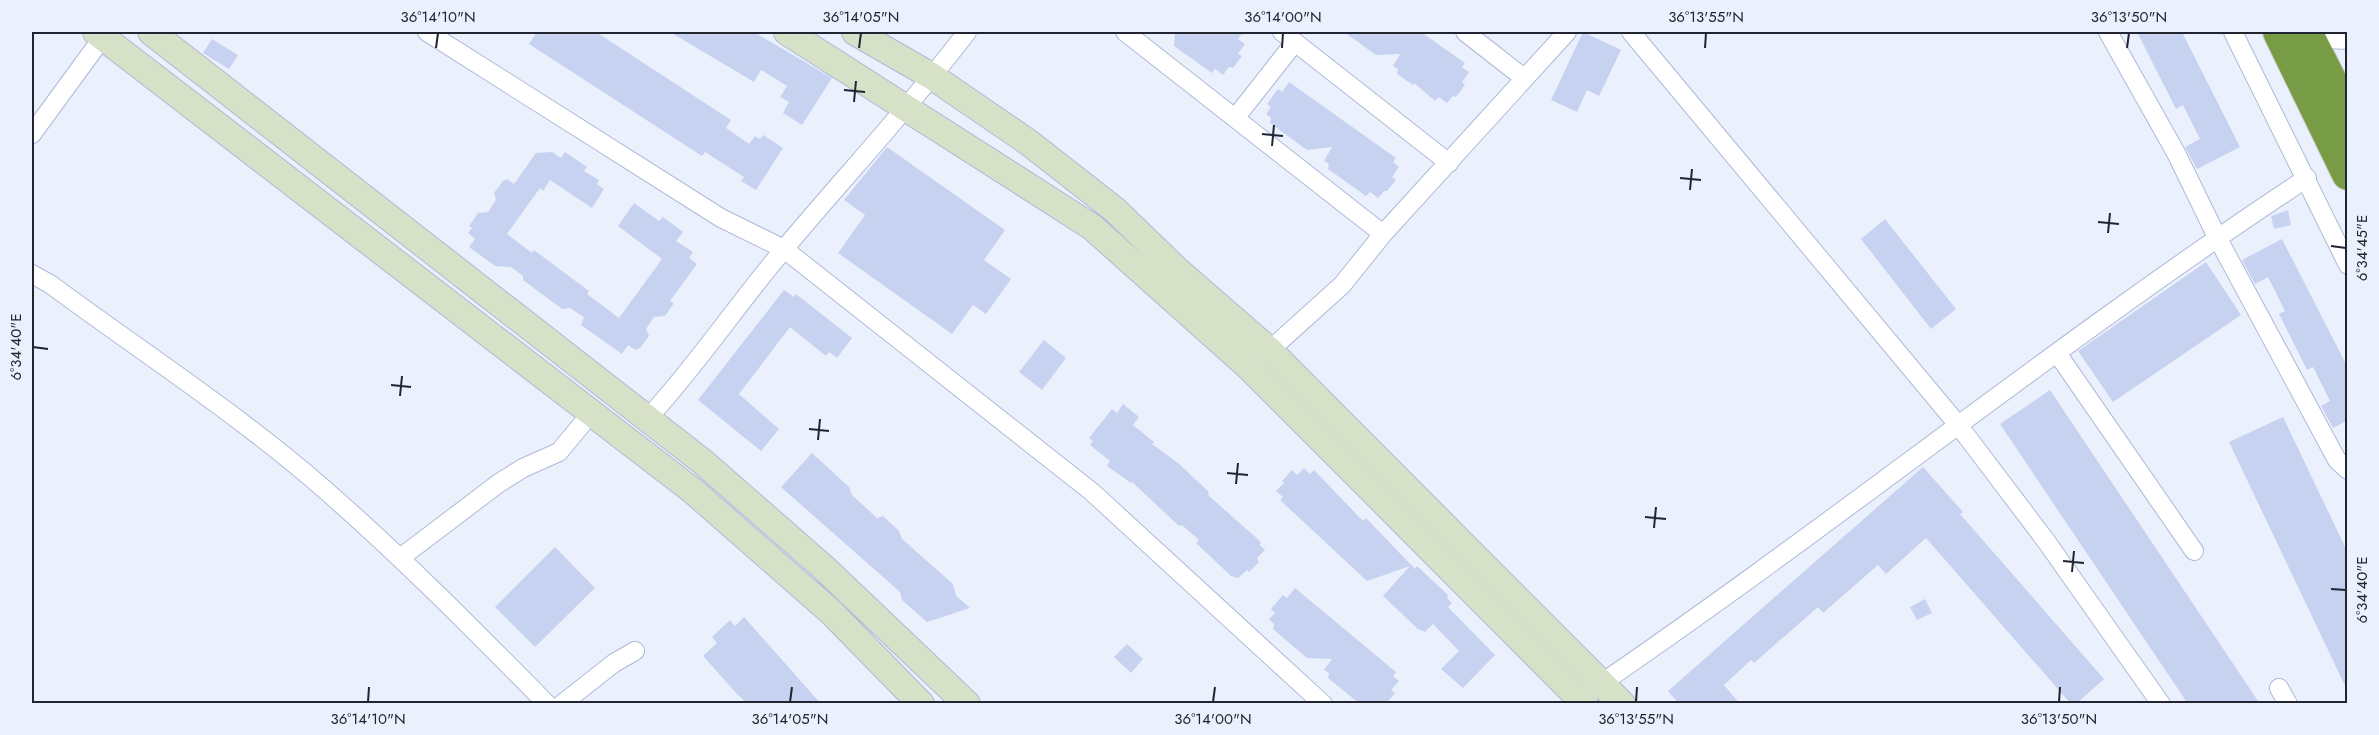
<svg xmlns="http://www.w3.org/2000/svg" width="2379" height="735" font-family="Jost,sans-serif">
<rect width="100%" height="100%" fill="#ebf0fd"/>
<path fill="#c7d2f1" d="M537 32H596L731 120 726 128 749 144 755 136 760 139 763 135 783 148 756 190 741 181 744 177 705 152 702 156 529 44Z
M670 32H754L832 78 802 125 783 113 789 102 780 97 787 86 761 70 754 82Z
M1175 32H1243L1238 39 1245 44 1238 54 1242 56 1233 68 1229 67 1223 75 1215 69 1212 73 1174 46Z
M1344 32H1421L1465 63 1462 67 1469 72 1462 82 1465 85 1456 97 1453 96 1447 103 1439 97 1435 101 1414 83 1413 85 1397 74 1398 69 1393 66 1400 54 1376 55Z
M1583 32 1621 50 1599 96 1587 90 1577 112 1551 100Z
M2137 32H2182L2240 147 2197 169 2185 147 2200 139 2183 105 2176 109Z
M212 39 238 55 229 69 203 53Z
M1289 82 1396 158 1393 162 1399 167 1392 177 1396 180 1387 191H1384L1378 198 1370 192 1366 196 1328 169 1329 164 1324 161 1332 147 1307 150 1270 123 1271 118 1266 114 1271 107 1267 104 1278 89 1282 92Z
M887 147 1005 230 984 260 1011 279 986 314 973 305 952 334 838 253 865 215 844 200Z
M552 152 561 158 565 152 587 167 584 171 599 180 597 184 604 189 592 208 550 180 543 191 540 188 507 234 532 253 534 250 589 291 587 294 619 318 662 259 618 226 634 203 659 221 663 217 683 232 676 241 693 252 689 258 697 264 670 301 674 303 665 316 654 317 646 329 649 336 640 348 635 350 628 345 622 354 581 325 584 317 570 308 562 309 523 280V276L511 267 495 266 469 247 475 239 468 233 472 228 469 226 478 213 488 212 496 200 494 193 503 181 507 179 514 184 536 153Z
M2288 210 2291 225 2274 229 2271 216Z
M1885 219 1956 309 1931 329 1861 239Z
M2282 239 2348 368V420L2333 428 2321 406 2330 401 2313 367 2307 370 2279 314 2285 311 2268 277 2255 284 2242 260Z
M2206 262 2241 315 2113 402 2078 351Z
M784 290 794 297 796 294 852 338 837 358 829 352 826 356 790 327 739 394 779 429 761 451 698 400Z
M1044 340 1066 358 1042 390 1019 372Z
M2050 390 2260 704H2188L2000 424Z
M1123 404 1139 417 1133 425 1154 442 1152 444 1178 463 1209 492 1208 495 1261 542 1260 545 1265 550 1257 558 1259 562 1249 572 1247 570 1238 578 1231 576 1196 543 1199 540 1182 525 1179 526 1132 482 1131 483 1107 466 1110 461 1090 445 1093 441 1089 438 1112 409 1117 413Z
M2283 417 2348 553V692L2229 442Z
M812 453 849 487 852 495 877 518 883 516 899 531 902 539 953 584 956 596 970 608 927 622 902 600 900 592 781 487Z
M1923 467 1963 512 1960 514 2104 679 2076 704H2071L1926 538 1886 574 1878 565 1823 613 1818 607 1754 663 1751 660 1724 685 1740 704H1679L1668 691Z
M1304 468 1310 474 1314 470 1363 521 1366 518 1415 569 1417 566 1448 595 1447 598 1452 603 1448 607 1495 655 1463 688 1441 669 1459 651 1433 624 1425 632 1418 629 1383 596 1410 566 1367 581 1280 500 1283 497 1276 491 1284 483 1282 481 1292 470 1297 475Z
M555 547 595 588 535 647 495 607Z
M1295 588 1396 672 1393 676 1399 681 1391 690 1395 693 1386 704H1360L1328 678 1329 673 1324 670 1332 659 1307 658 1273 629 1274 624 1269 619 1275 613 1271 609 1283 595 1287 598Z
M1925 599 1932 613 1917 620 1910 607Z
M744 617 821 704H748L737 694 703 656 717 643 712 637 730 620 735 626Z
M1127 644 1143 659 1131 673 1114 657Z"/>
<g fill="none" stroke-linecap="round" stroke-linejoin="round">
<g stroke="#aeb9d9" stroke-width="20">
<path id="street" d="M427 32 721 218 784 249 1092 492 1323 704
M1125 32 1383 234
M1282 32 1449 163
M1465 32 1524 78
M1631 32 1959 426 2046 541 2161 704
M2108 32 2176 153 2217 237 2337 460 2348 470
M2233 32 2348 265
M2309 38 2348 40
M1236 117 1295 42
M32 134 103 37V32
M32 274 50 284C142 352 238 414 324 489 402 557 474 630 547 704
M2057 353 2194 551
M1250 368 1342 285 1383 234 1567 32
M648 418C698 364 738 303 785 248 846 175 910 107 967 32
M400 558 499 483 523 468 559 452 592 412
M2279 688 2288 704
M1593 689C1835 524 2062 339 2307 178
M562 704 614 663 635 651"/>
</g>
<g stroke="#aeb9d9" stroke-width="28">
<path id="secondary" d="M96 32 693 491 831 612 921 704
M151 32 703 462 823 567 967 704
M787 32 1092 227 1250 368 1585 704
M855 32 933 77 1028 142 1115 210 1176 269 1269 350 1622 704"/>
</g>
<g stroke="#cecfd2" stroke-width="34">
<path id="highway" d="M2279 32 2348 174
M2306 32 2348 115"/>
</g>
<use href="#street" stroke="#fff" stroke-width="18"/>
<use href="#secondary" stroke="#d6e1c7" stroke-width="26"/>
<use href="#highway" stroke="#779c45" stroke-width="32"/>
</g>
<path fill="none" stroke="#212531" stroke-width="2" d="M436 48 438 33M859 48 861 33M1282 48 1283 33M1705 48 1706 33M2127 48 2129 33M844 90 865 92M854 102 856 81M1262 134 1283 136M1272 146 1274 125M1680 178 1701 180M1690 190 1692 169M2098 222 2119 224M2108 233 2110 213M2331 246 2346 248M33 347 48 349M391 385 411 387M400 396 402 376M809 429 829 431M818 440 820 419M1227 473 1248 475M1236 484 1238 463M1645 517 1666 519M1654 528 1656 507M2063 561 2084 563M2072 572 2074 551M2331 589 2346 590M368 702 369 687M790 702 792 687M1213 702 1215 687M1636 702 1637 687M2059 702 2060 687"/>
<rect width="2379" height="735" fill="none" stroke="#ebf0fd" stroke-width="66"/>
<rect x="33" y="33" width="2313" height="669" fill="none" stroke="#212531" stroke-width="2"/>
<g font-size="15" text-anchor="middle" fill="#212531">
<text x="438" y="22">36°14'10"N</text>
<text x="861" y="22">36°14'05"N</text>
<text x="1283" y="22">36°14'00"N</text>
<text x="1706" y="22">36°13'55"N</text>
<text x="2129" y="22">36°13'50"N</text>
<text transform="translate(2362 248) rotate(-90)" y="5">6°34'45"E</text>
<text transform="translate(16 347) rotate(-90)" y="5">6°34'40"E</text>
<text transform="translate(2362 590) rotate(-90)" y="5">6°34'40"E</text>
<text x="368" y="724">36°14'10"N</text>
<text x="790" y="724">36°14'05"N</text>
<text x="1213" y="724">36°14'00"N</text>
<text x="1636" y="724">36°13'55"N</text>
<text x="2059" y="724">36°13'50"N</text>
</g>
</svg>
